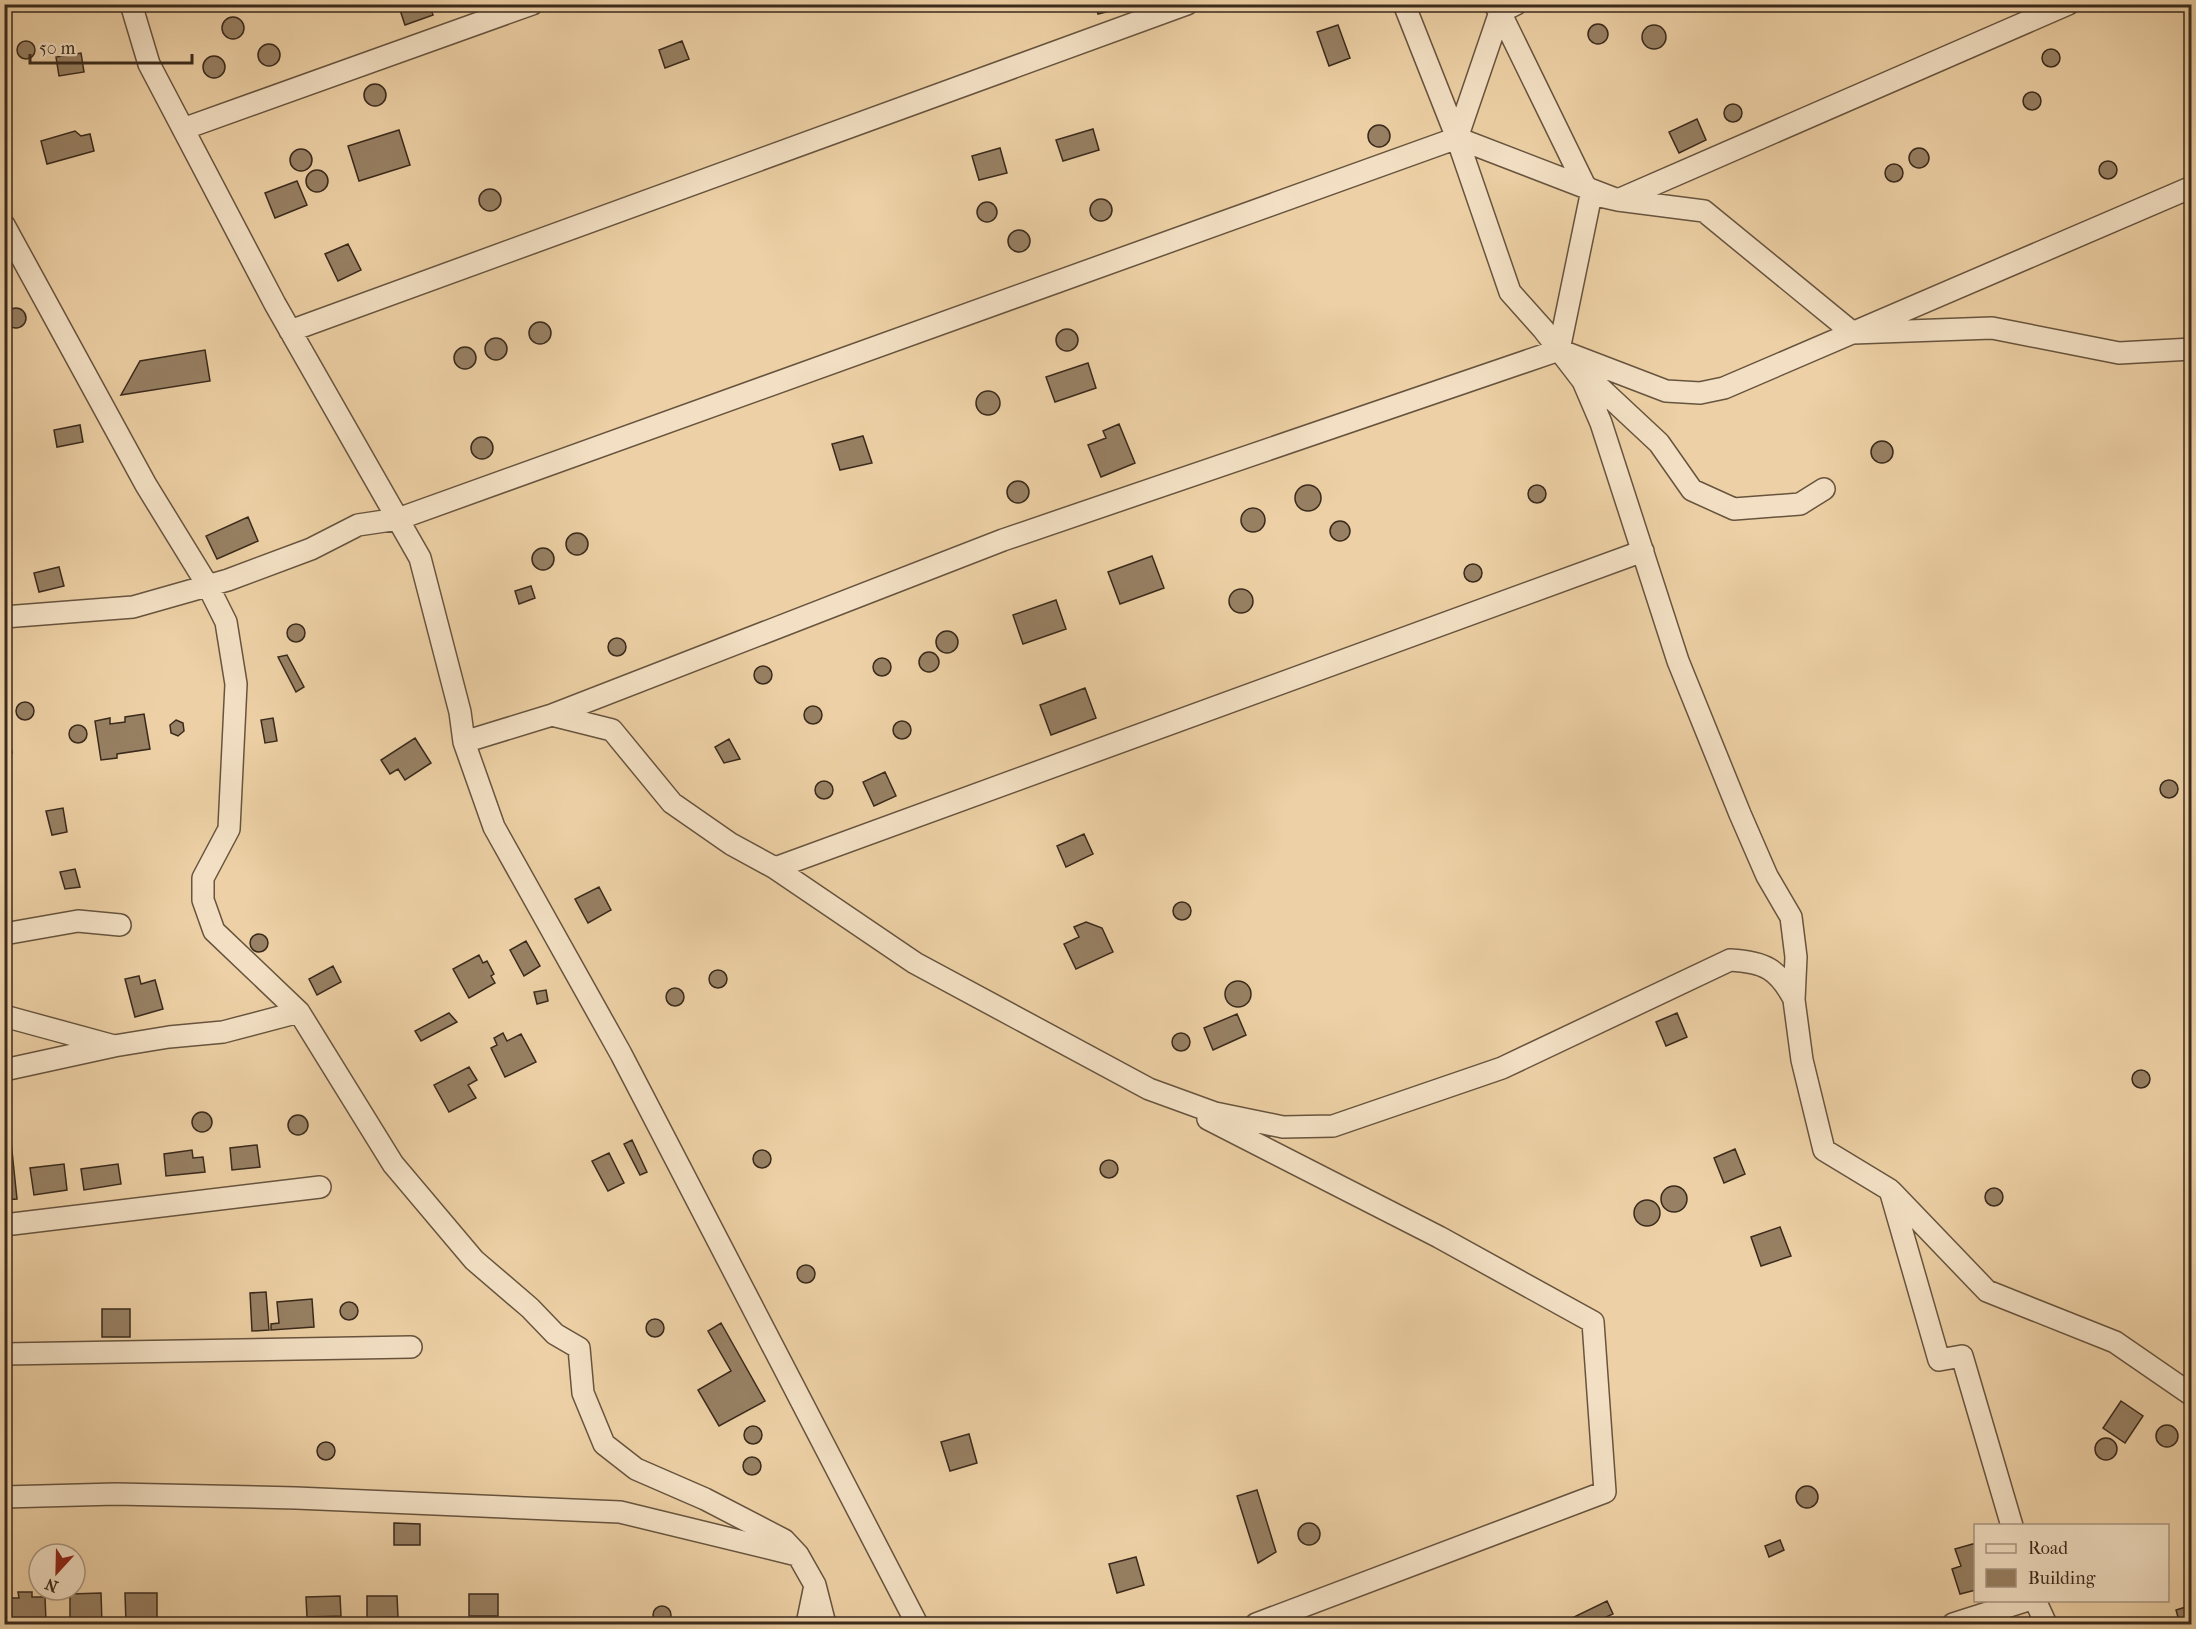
<svg xmlns="http://www.w3.org/2000/svg" width="2196" height="1629" font-family="'IM FELL French Canon',serif">
<rect width="100%" height="100%" fill="#edd0a5"/>
<filter id="stains"><feTurbulence type="fractalNoise" baseFrequency=".00333" numOctaves="4"/><feColorMatrix values="0 0 0 0 .2 0 0 0 0 .09 0 0 0 0 .02 0 0 0 .5 -.17"/></filter>
<radialGradient id="worn" r=".72"><stop offset=".6" stop-color="#630" stop-opacity="0"/><stop offset="1" stop-color="#630" stop-opacity=".3"/></radialGradient>
<path fill="#978063" stroke="#3a2a1c" stroke-width="1.5" d="M398 4H429L433 15 405 25Z
M1095 4H1124L1125 7 1098 14Z
M222 28a11 11 0 1 1 22 0a11 11 0 1 1-22 0Z
M1588 34a10 10 0 1 1 20 0a10 10 0 1 1-20 0Z
M1642 37a12 12 0 1 1 24 0a12 12 0 1 1-24 0Z
M1338 25 1350 58 1329 66 1317 32Z
M682 41 689 59 665 68 659 50Z
M17 50a9 9 0 1 1 18 0a9 9 0 1 1-18 0Z
M258 55a11 11 0 1 1 22 0a11 11 0 1 1-22 0Z
M2042 58a9 9 0 1 1 18 0a9 9 0 1 1-18 0Z
M81 53 84 72 59 76 56 57Z
M203 67a11 11 0 1 1 22 0a11 11 0 1 1-22 0Z
M364 95a11 11 0 1 1 22 0a11 11 0 1 1-22 0Z
M2023 101a9 9 0 1 1 18 0a9 9 0 1 1-18 0Z
M1724 113a9 9 0 1 1 18 0a9 9 0 1 1-18 0Z
M1697 119 1706 140 1679 153 1669 132Z
M1368 136a11 11 0 1 1 22 0a11 11 0 1 1-22 0Z
M1093 129 1099 150 1063 161 1056 140Z
M399 130 410 165 359 181 348 146Z
M75 131 81 136 90 134 94 151 47 164 41 141Z
M1000 148 1007 173 979 180 972 156Z
M1909 158a10 10 0 1 1 20 0a10 10 0 1 1-20 0Z
M290 160a11 11 0 1 1 22 0a11 11 0 1 1-22 0Z
M2099 170a9 9 0 1 1 18 0a9 9 0 1 1-18 0Z
M1885 173a9 9 0 1 1 18 0a9 9 0 1 1-18 0Z
M306 181a11 11 0 1 1 22 0a11 11 0 1 1-22 0Z
M297 181 307 205 275 218 265 193Z
M479 200a11 11 0 1 1 22 0a11 11 0 1 1-22 0Z
M1090 210a11 11 0 1 1 22 0a11 11 0 1 1-22 0Z
M977 212a10 10 0 1 1 20 0a10 10 0 1 1-20 0Z
M1008 241a11 11 0 1 1 22 0a11 11 0 1 1-22 0Z
M348 244 361 270 338 281 325 254Z
M6 318a10 10 0 1 1 20 0a10 10 0 1 1-20 0Z
M529 333a11 11 0 1 1 22 0a11 11 0 1 1-22 0Z
M1056 340a11 11 0 1 1 22 0a11 11 0 1 1-22 0Z
M485 349a11 11 0 1 1 22 0a11 11 0 1 1-22 0Z
M454 358a11 11 0 1 1 22 0a11 11 0 1 1-22 0Z
M205 350 210 381 121 395 140 361Z
M1088 363 1096 388 1055 402 1046 377Z
M976 403a12 12 0 1 1 24 0a12 12 0 1 1-24 0Z
M1119 424 1135 463 1101 477 1088 445 1106 438 1103 431Z
M80 425 83 442 57 447 54 430Z
M863 436 872 463 840 470 832 444Z
M471 448a11 11 0 1 1 22 0a11 11 0 1 1-22 0Z
M1871 452a11 11 0 1 1 22 0a11 11 0 1 1-22 0Z
M1007 492a11 11 0 1 1 22 0a11 11 0 1 1-22 0Z
M1528 494a9 9 0 1 1 18 0a9 9 0 1 1-18 0Z
M1295 498a13 13 0 1 1 26 0a13 13 0 1 1-26 0Z
M1241 520a12 12 0 1 1 24 0a12 12 0 1 1-24 0Z
M248 517 258 541 217 559 206 536Z
M1330 531a10 10 0 1 1 20 0a10 10 0 1 1-20 0Z
M566 544a11 11 0 1 1 22 0a11 11 0 1 1-22 0Z
M532 559a11 11 0 1 1 22 0a11 11 0 1 1-22 0Z
M1152 556 1164 588 1120 604 1108 572Z
M1464 573a9 9 0 1 1 18 0a9 9 0 1 1-18 0Z
M59 567 64 586 39 592 34 573Z
M531 586 535 598 519 604 515 591Z
M1229 601a12 12 0 1 1 24 0a12 12 0 1 1-24 0Z
M1056 600 1066 629 1023 644 1013 615Z
M287 633a9 9 0 1 1 18 0a9 9 0 1 1-18 0Z
M936 642a11 11 0 1 1 22 0a11 11 0 1 1-22 0Z
M608 647a9 9 0 1 1 18 0a9 9 0 1 1-18 0Z
M919 662a10 10 0 1 1 20 0a10 10 0 1 1-20 0Z
M287 655 304 687 296 692 278 657Z
M873 667a9 9 0 1 1 18 0a9 9 0 1 1-18 0Z
M754 675a9 9 0 1 1 18 0a9 9 0 1 1-18 0Z
M1085 688 1096 718 1051 735 1040 705Z
M16 711a9 9 0 1 1 18 0a9 9 0 1 1-18 0Z
M804 715a9 9 0 1 1 18 0a9 9 0 1 1-18 0Z
M144 714 150 749 117 754V758L101 760 95 721 110 718V724L125 722V717Z
M273 718 277 741 265 743 261 720Z
M176 720 183 723 184 731 178 736 171 733 170 725Z
M893 730a9 9 0 1 1 18 0a9 9 0 1 1-18 0Z
M69 734a9 9 0 1 1 18 0a9 9 0 1 1-18 0Z
M415 738 431 763 405 780 398 769 390 774 381 760Z
M729 739 740 759 724 763 715 747Z
M4 743 11 748 12 753 4 761Z
M2192 755V771L2186 764Z
M885 772 896 796 874 806 863 782Z
M2160 789a9 9 0 1 1 18 0a9 9 0 1 1-18 0Z
M815 790a9 9 0 1 1 18 0a9 9 0 1 1-18 0Z
M63 808 67 832 52 835 46 811Z
M1084 834 1093 854 1066 867 1057 846Z
M75 869 80 887 65 889 60 872Z
M599 887 611 910 588 923 575 899Z
M1173 911a9 9 0 1 1 18 0a9 9 0 1 1-18 0Z
M1086 922 1102 928 1113 952 1076 969 1064 944 1079 937 1074 927Z
M250 943a9 9 0 1 1 18 0a9 9 0 1 1-18 0Z
M526 941 540 966 524 976 510 950Z
M479 955 483 963 487 961 494 974 491 976 495 983 469 998 453 969Z
M333 966 341 982 317 995 309 979Z
M709 979a9 9 0 1 1 18 0a9 9 0 1 1-18 0Z
M139 976 141 984 155 980 163 1009 135 1017 125 979Z
M1225 994a13 13 0 1 1 26 0a13 13 0 1 1-26 0Z
M666 997a9 9 0 1 1 18 0a9 9 0 1 1-18 0Z
M546 990 548 1001 537 1004 534 992Z
M449 1013 457 1022 421 1041 415 1031Z
M1677 1013 1687 1037 1666 1046 1656 1022Z
M1237 1014 1246 1035 1213 1050 1204 1028Z
M1172 1042a9 9 0 1 1 18 0a9 9 0 1 1-18 0Z
M503 1033 507 1041 521 1034 536 1062 505 1077 491 1048 497 1045 494 1038Z
M469 1067 477 1080 468 1085 476 1098 449 1112 434 1085Z
M2132 1079a9 9 0 1 1 18 0a9 9 0 1 1-18 0Z
M192 1122a10 10 0 1 1 20 0a10 10 0 1 1-20 0Z
M288 1125a10 10 0 1 1 20 0a10 10 0 1 1-20 0Z
M4 1132H10L17 1199 4 1200Z
M632 1140 647 1172 640 1175 624 1144Z
M257 1145 260 1167 232 1170 230 1148Z
M1735 1149 1745 1174 1724 1183 1714 1158Z
M753 1159a9 9 0 1 1 18 0a9 9 0 1 1-18 0Z
M192 1150 193 1158 203 1157 205 1172 166 1176 164 1154Z
M609 1153 624 1183 608 1191 592 1161Z
M1100 1169a9 9 0 1 1 18 0a9 9 0 1 1-18 0Z
M64 1164 67 1190 34 1195 30 1168Z
M118 1164 121 1184 84 1190 81 1169Z
M1661 1199a13 13 0 1 1 26 0a13 13 0 1 1-26 0Z
M1985 1197a9 9 0 1 1 18 0a9 9 0 1 1-18 0Z
M1634 1213a13 13 0 1 1 26 0a13 13 0 1 1-26 0Z
M1780 1227 1791 1256 1761 1266 1751 1237Z
M797 1274a9 9 0 1 1 18 0a9 9 0 1 1-18 0Z
M266 1292 269 1330 252 1331 250 1293Z
M312 1299 314 1327 271 1330V1324L279 1323 277 1302Z
M340 1311a9 9 0 1 1 18 0a9 9 0 1 1-18 0Z
M102 1309H130V1337H102Z
M646 1328a9 9 0 1 1 18 0a9 9 0 1 1-18 0Z
M721 1323 765 1401 719 1426 698 1390 731 1371 708 1331Z
M2121 1401 2143 1416 2125 1443 2103 1428Z
M2156 1436a11 11 0 1 1 22 0a11 11 0 1 1-22 0Z
M744 1435a9 9 0 1 1 18 0a9 9 0 1 1-18 0Z
M969 1434 977 1463 950 1471 941 1442Z
M2095 1449a11 11 0 1 1 22 0a11 11 0 1 1-22 0Z
M317 1451a9 9 0 1 1 18 0a9 9 0 1 1-18 0Z
M743 1466a9 9 0 1 1 18 0a9 9 0 1 1-18 0Z
M1796 1497a11 11 0 1 1 22 0a11 11 0 1 1-22 0Z
M1257 1490 1276 1552 1258 1563 1237 1496Z
M394 1523 420 1524V1545H394Z
M1298 1534a11 11 0 1 1 22 0a11 11 0 1 1-22 0Z
M1780 1540 1784 1550 1769 1557 1765 1546Z
M1976 1543V1590L1960 1594 1952 1569 1961 1566 1955 1549Z
M1136 1557 1144 1585 1117 1593 1109 1564Z
M18 1592H32V1597H45L46 1622 12 1623 11 1598H19Z
M101 1593 102 1624H70V1594Z
M125 1593H157V1624H126Z
M469 1594H498V1616H469Z
M340 1596 341 1616 307 1617 306 1597Z
M367 1596H397L398 1617 367 1618Z
M1607 1601 1613 1614 1591 1624H1578L1574 1617Z
M2192 1605V1624H2180L2176 1610Z
M653 1615a9 9 0 1 1 18 0a9 9 0 1 1-18 0Z"/>
<g fill="none" stroke-linecap="round" stroke-linejoin="round">
<g stroke="#67543e" stroke-width="24">
<path id="street" d="M131 4 149 64 275 304 420 558 460 712 464 742 494 827 621 1054 917 1624
M1404 4 1457 138 1510 292 1543 329 1583 381 1601 423 1678 661 1740 814 1767 876 1791 917 1796 957 1794 1000 1802 1060 1824 1150 1890 1190 1939 1360 1962 1356 2012 1526
M1494 4 1500 12 1585 186 1600 196 1618 200 2068 4
M183 129 532 4
M1457 138 1500 12 1516 4
M4 225 146 485 208 586 226 622 236 684 229 829 203 878V900L214 931 299 1012 393 1164 474 1260 530 1308 555 1334 579 1348 583 1393 604 1444 636 1469 705 1499 784 1540 798 1555 815 1585 825 1624
M290 331 1187 4
M1559 350 1592 190
M1584 373 1659 443 1692 490 1734 509 1800 504 1824 489
M4 617 133 607 228 580 311 549 358 525 398 519 1457 138 1618 200 1704 211 1853 333 1992 328 2119 353 2192 349
M552 715 612 730 672 803 731 844 775 868 915 963 1149 1089 1215 1113 1283 1127 1333 1126 1502 1068 1730 960C1765 962 1778 969 1794 999
M464 742 552 715 1003 540 1559 350 1666 391 1700 393 1724 388 2192 187
M775 868 1643 551
M4 934 78 921 120 925
M4 1016 114 1046 169 1037 223 1032 299 1012
M4 1070 114 1046
M1208 1119 1439 1237 1593 1322 1605 1492 1256 1624
M1892 1192 1987 1291 2115 1342 2192 1395
M4 1225 320 1187
M4 1354 411 1347
M4 1497 116 1494 296 1498 620 1512 797 1555
M2035 1600 2046 1624
M807 1624 814 1590
M1953 1624 2028 1600"/>
</g>
<use href="#street" stroke="#f3e0c4" stroke-width="21"/>
</g>
<rect width="2196" height="1629" fill="none" stroke="#edd0a5" stroke-width="24"/>
<rect x="6" y="6" width="2184" height="1617" fill="none" stroke="#3a2a1c" stroke-width="3"/>
<rect x="12" y="12" width="2172" height="1605" fill="none" stroke="#3a2a1c" stroke-width="1.5"/>
<rect x="1974" y="1524" width="195" height="78" fill="#f3e0c4" stroke="#a99781" stroke-width="1.5"/>
<rect x="1986" y="1544" width="30" height="9" fill="#f3e0c4" stroke="#a99781" stroke-width="1.5"/>
<text x="2028" y="1554" font-size="18" fill="#3a2a1c">Road</text>
<rect x="1986" y="1569" width="30" height="18" fill="#978063" stroke="#a99781" stroke-width="1.5"/>
<text x="2028" y="1584" font-size="18" fill="#3a2a1c">Building</text>
<g transform="translate(57 1572) rotate(202)"><circle r="28" fill="#f3e0c4" stroke="#a99781" stroke-width="1.5"/>
<path d="M0-4.5L10 22L0 15L-10 22Z" fill="#8f2418"/>
<text y="-9" font-size="16" font-weight="bold" text-anchor="middle" fill="#3a2a1c">N</text>
</g>
<path d="M30 54v9h162v-9" fill="none" stroke="#3a2a1c" stroke-width="3"/>
<text x="39" y="54" font-size="18" fill="#3a2a1c" stroke="#f3e0c4" stroke-width="4.5" paint-order="stroke">50 m</text>
<rect width="100%" height="100%" filter="url(#stains)"/>
<rect width="100%" height="100%" fill="url(#worn)"/>
</svg>
